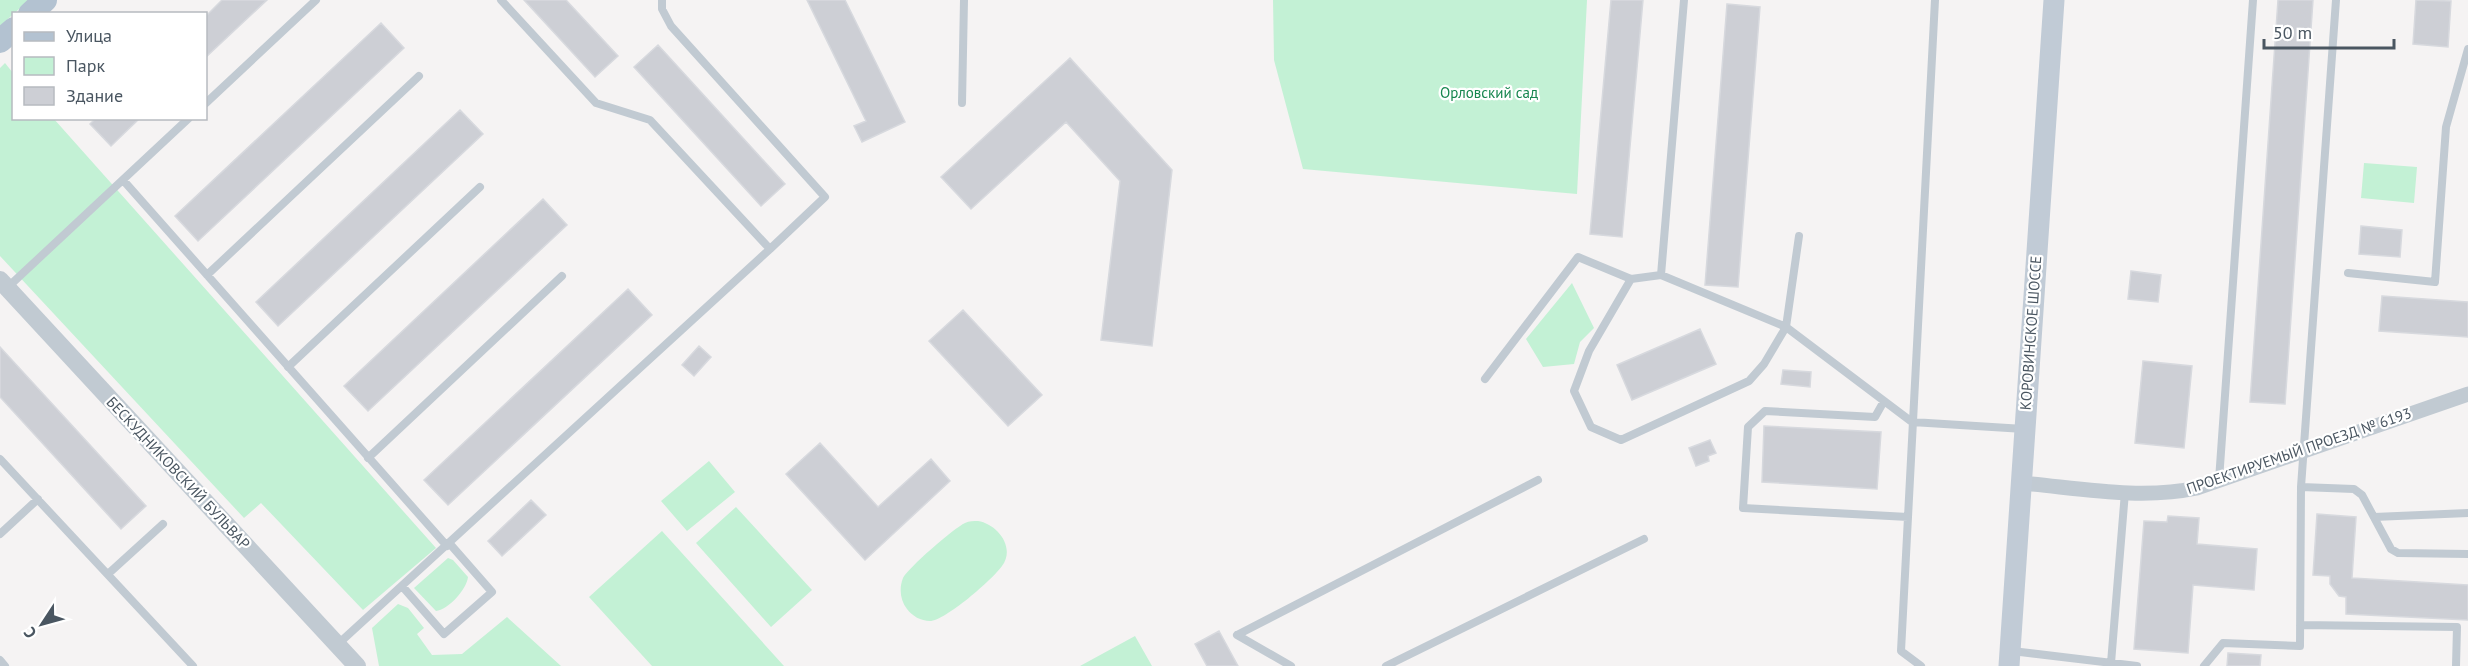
<svg xmlns="http://www.w3.org/2000/svg" width="2468" height="666" font-family="'PT Sans',sans-serif">
<rect width="100%" height="100%" fill="#f5f3f3"/>
<path fill="#c3f1d5" d="M0 0H29L0 26Z
M1273 0H1587L1577 194 1303 169 1274 60Z
M5 63 13 73 14 118 54 119 436 548 363 610 261 503 244 518 0 256V68Z
M2364 163 2417 167 2414 203 2361 198Z
M1572 283 1594 328 1580 342 1574 364 1543 367 1526 339Z
M709 461 735 492 687 531 661 501Z
M736 507 812 590 771 627 696 543Z
M978 521C997 524 1016 547 1002 566 993 579 945 621 930 621 921 621 912 616 907 609 900 600 899 588 903 578 908 568 954 528 965 523 969 521 974 521 978 521Z
M662 531 784 666H652L589 597Z
M448 558 453 560 468 577C467 589 448 610 436 611L414 588Z
M398 604 408 608 424 628 417 634 432 655 462 654 507 617 561 666H379L372 628Z
M1135 636 1152 666H1080Z"/>
<path fill="#cdcfd5" stroke="#d7d9de" stroke-width="1.5" d="M222 0H267L206 57V16Z
M524 0H566L618 56 595 77Z
M807 0H845L905 122 862 142 854 126 866 121Z
M1611 0H1643L1622 237 1590 234Z
M2278 0H2313L2285 404 2250 402Z
M2416 0 2451 1 2448 47 2413 44Z
M1727 4 1760 7 1738 287 1705 285Z
M381 23 404 48 198 241 175 216Z
M658 45 785 184 761 206 634 67Z
M1070 58 1172 170 1152 346 1101 340 1120 181 1066 122 971 209 941 177Z
M460 110 483 134 278 326 256 302Z
M96 118H140L111 146 90 124Z
M543 199 567 225 368 411 344 386Z
M2361 226 2402 230 2400 257 2359 254Z
M2131 271 2161 275 2158 302 2128 299Z
M628 289 652 315 448 505 424 480Z
M2382 296 2468 302V337L2379 331Z
M963 310 1042 395 1008 426 929 341Z
M1700 329 1716 364 1632 400 1617 365Z
M699 346 711 357 694 376 682 365Z
M0 347 146 506 121 529 0 397Z
M2143 361 2192 366 2184 448 2135 443Z
M1783 370 1811 372 1810 387 1781 384Z
M1764 426 1881 432 1877 489 1762 482Z
M1710 440 1716 453 1708 456 1709 461 1696 466 1689 448Z
M820 443 878 507 931 459 950 481 865 560 786 474Z
M531 500 546 515 502 556 488 541Z
M2317 514 2356 517 2352 578 2468 585V620L2346 614V597L2339 596 2330 584V576L2313 575Z
M2168 516 2199 518 2197 544 2257 549 2254 590 2193 585 2188 653 2134 649 2144 521 2167 522Z
M1219 631 1238 666H1207L1195 644Z
M2228 653 2261 655 2260 666H2227Z"/>
<g fill="none" stroke-linecap="round" stroke-linejoin="round">
<path stroke="#c1cad2" stroke-width="8" d="M501 0 596 103 650 120 770 249 825 197 671 26 662 9V0
M206 103 316 0
M962 103 964 0
M123 180 447 546
M2348 273 2435 282 2446 127 2468 49
M207 275 419 76
M1661 275 1684 0
M1631 279 1589 351 1574 391 1591 427 1621 440 1749 381 1764 364 1786 327 1799 236
M8 287 189 118
M288 367 480 187
M1485 379 1578 257 1631 279 1661 275 1786 327 1912 422 2024 429
M1884 401 1875 417 1765 411 1748 427 1743 508 1908 517
M368 458 562 276
M0 459 193 666
M2219 480 2253 0
M2301 487 2354 489 2362 495 2391 549 2398 553 2468 554
M2374 517 2468 513
M0 534 38 499
M108 574 163 524
M402 586 444 634 492 592 450 544
M2300 625 2457 627 2456 666
M1237 635 1538 480
M1237 635 1291 666
M337 645 770 249
M2012 651 2137 666
M0 660 5 666
M2111 663 2125 492
M1386 666 1644 539
M1921 666 1901 651 1935 0
M2204 666 2223 643 2300 646 2301 487 2336 0"/>
<path stroke="#c1cad2" stroke-width="15" d="M2021 483C2079 488 2140 500 2197 488L2468 394"/>
<path stroke="#c1cad2" stroke-width="18" d="M0 280 357 666"/>
<path stroke="#c1cbd6" stroke-width="21" d="M2009 666 2054 0"/>
<path stroke="#b3c2d1" stroke-width="24" d="M30 14 45 0
M0 41 14 29"/>
</g>
<g text-anchor="middle" stroke-width="4.5" stroke-linejoin="round" paint-order="stroke">
<g font-size="15" fill="#17864f" stroke="#fff">
<text x="1489" y="98">Орловский сад</text>
</g>
<g font-size="15" fill="#4a5661" stroke="#fff">
<text transform="translate(2031 333) rotate(-86)" y="5">КОРОВИНСКОЕ ШОССЕ</text>
<text transform="translate(2299 451) rotate(-19)" y="5">ПРОЕКТИРУЕМЫЙ ПРОЕЗД № 6193</text>
<text transform="translate(178 473) rotate(47)" y="5">БЕСКУДНИКОВСКИЙ БУЛЬВАР</text>
</g>
</g>
<rect x="12" y="12" width="195" height="108" fill="#ffffff" stroke="#b7bbc0" stroke-width="1.5"/>
<rect x="24" y="32" width="30" height="9" fill="#b3c2d1" stroke="#b7bbc0" stroke-width="1.5"/>
<text x="66" y="42" font-size="18" fill="#4a5661">Улица</text>
<rect x="24" y="57" width="30" height="18" fill="#c3f1d5" stroke="#b7bbc0" stroke-width="1.5"/>
<text x="66" y="72" font-size="18" fill="#4a5661">Парк</text>
<rect x="24" y="87" width="30" height="18" fill="#cdcfd5" stroke="#b7bbc0" stroke-width="1.5"/>
<text x="66" y="102" font-size="18" fill="#4a5661">Здание</text>
<g transform="translate(42 624) rotate(234)" stroke="#ffffff" stroke-width="4.5" paint-order="stroke">
<path d="M0-4.5L10 22L0 15L-10 22Z" fill="#4a5661"/>
<text y="-9" font-size="16" font-weight="bold" text-anchor="middle" fill="#4a5661">С</text>
</g>
<path d="M2264 39v9h130v-9" fill="none" stroke="#4a5661" stroke-width="3"/>
<text x="2273" y="39" font-size="18" fill="#4a5661" stroke="#ffffff" stroke-width="4.5" paint-order="stroke">50 m</text>
</svg>
